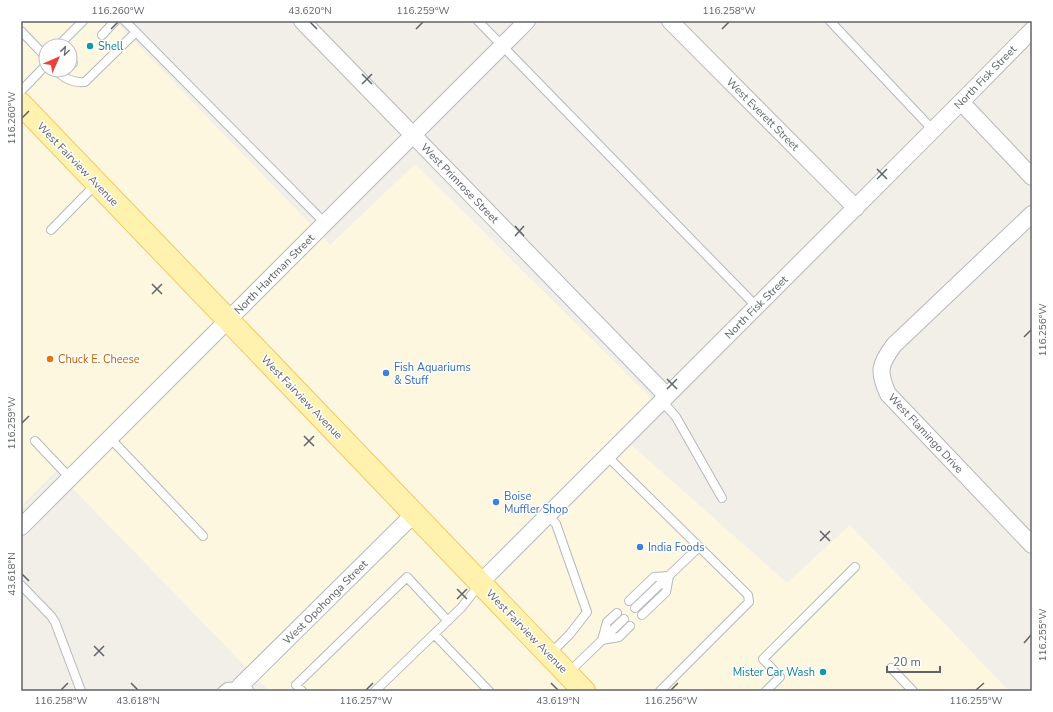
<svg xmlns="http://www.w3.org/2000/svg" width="1053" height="712" font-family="'Nunito Sans',sans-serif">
<rect width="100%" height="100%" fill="#f1efe8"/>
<path fill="#fef7e0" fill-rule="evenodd" d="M21 21H115L330 245 415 164 652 399 618 433 787 583 850 525 1009 691H269L56 471 21 506ZM46 46H70V70H46Z"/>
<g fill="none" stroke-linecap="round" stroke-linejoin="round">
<g stroke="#b5b8bc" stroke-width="10">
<path id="service" d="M125 21 325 223
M478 21 757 307
M830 21 933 130
M21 31 46 57
M102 35 115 21
M58 46 83 21
M70 66 73 63
M56 70C64 79 73 83 85 82L136 32
M21 91 46 65
M51 230 97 183
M662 401 676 417 722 498
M110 438 203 536
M35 441 70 478
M607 456 748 595 749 602 660 691
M548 515 556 524 587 612 570 634 550 654
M21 585 51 616 55 622 81 691
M629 601 654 577 669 576
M635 608 699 547
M617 613 607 622 602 640 619 637 630 626
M642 615 666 592 669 576
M434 634 489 691
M891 668 913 691
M568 673 624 619
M222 691 227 687 240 686
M302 691 296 685 407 577 448 621
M375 691 461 608 480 584
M766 691 780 677 763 659 855 567"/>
</g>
<g stroke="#b5b8bc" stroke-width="18">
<path id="minor" d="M302 21 667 396
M670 21 856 208
M961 102 1032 177
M1032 214 894 345C879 365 878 372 888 394L1032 545
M21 527 527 21
M480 583 961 102 1032 30
M245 691 240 686 414 514"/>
</g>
<g stroke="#f2c960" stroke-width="24">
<path id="primary" d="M21 104 584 691"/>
</g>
<use href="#service" stroke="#fff" stroke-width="8"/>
<use href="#minor" stroke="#fff" stroke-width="16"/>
<use href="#primary" stroke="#fff2af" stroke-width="22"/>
</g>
<path fill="none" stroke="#5f6368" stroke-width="1.5" d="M310 22 317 29M111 29 118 22M416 29 423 22M722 29 729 22M362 74 372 84M362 84 372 74M22 118 29 111M877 169 887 179M877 179 887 169M515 226 524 236M515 236 524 226M152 284 162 294M152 294 162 284M1024 337 1031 330M667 379 677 389M667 389 677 379M22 423 29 416M304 436 314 446M304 446 314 436M820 531 830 541M820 541 830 531M22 574 29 581M457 589 467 599M457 599 467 589M1024 643 1031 635M94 646 104 656M94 656 104 646M131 683 138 690M551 683 558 690M61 690 68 683M366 690 373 683M671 690 678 683M976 690 984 683"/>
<g fill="#0f9aa8" stroke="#fff" stroke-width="1.5">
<circle cx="90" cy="46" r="4"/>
<circle cx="823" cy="672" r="4"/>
</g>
<circle fill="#e8710a" stroke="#fff" stroke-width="1.5" cx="50" cy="359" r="4"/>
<g fill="#3f7fe0" stroke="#fff" stroke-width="1.5">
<circle cx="386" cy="373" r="4"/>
<circle cx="496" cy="502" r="4"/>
<circle cx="640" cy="547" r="4"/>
</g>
<g text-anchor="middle" stroke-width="3" stroke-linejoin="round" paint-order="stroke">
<g font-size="11" fill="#0d838f" stroke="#fff" text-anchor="start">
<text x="98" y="50">Shell</text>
<text x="815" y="676" text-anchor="end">Mister Car Wash</text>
</g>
<g font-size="11" fill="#5f6368" stroke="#fff">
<text transform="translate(985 77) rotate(-46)" y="4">North Fisk Street</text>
<text transform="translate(763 114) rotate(45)" y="4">West Everett Street</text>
<text transform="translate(78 164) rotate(46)" y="4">West Fairview Avenue</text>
<text transform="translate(460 183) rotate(46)" y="4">West Primrose Street</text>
<text transform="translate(274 274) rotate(-45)" y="4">North Hartman Street</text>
<text transform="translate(756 307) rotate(-45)" y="4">North Fisk Street</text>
<text transform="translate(302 397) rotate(46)" y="4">West Fairview Avenue</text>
<text transform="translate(926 433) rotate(47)" y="4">West Flamingo Drive</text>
<text transform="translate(325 602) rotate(-45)" y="4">West Opohonga Street</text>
<text transform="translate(527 631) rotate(46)" y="4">West Fairview Avenue</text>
</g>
<g font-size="11" fill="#c56008" stroke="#fff" text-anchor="start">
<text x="58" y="363">Chuck E. Cheese</text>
</g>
<g font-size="11" fill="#366cbe" stroke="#fff" text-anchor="start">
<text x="394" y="371">Fish Aquariums<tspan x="394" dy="13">&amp; Stuff</tspan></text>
<text x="504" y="500">Boise<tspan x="504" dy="13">Muffler Shop</tspan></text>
<text x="648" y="551">India Foods</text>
</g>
</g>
<rect width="1053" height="712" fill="none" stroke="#ffffff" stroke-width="44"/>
<g transform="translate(58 58) rotate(45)"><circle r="19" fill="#ffffff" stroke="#bfc1c3"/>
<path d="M0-3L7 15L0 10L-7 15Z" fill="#ea4335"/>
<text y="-6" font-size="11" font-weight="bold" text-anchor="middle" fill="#5f6368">N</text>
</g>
<path d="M887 666v6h53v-6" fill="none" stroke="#5f6368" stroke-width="2"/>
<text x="893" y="666" font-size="12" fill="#5f6368" stroke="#ffffff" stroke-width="3" paint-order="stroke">20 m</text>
<rect x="22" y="22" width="1009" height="668" fill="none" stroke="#5f6368" stroke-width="1.5"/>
<g font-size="10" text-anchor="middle" fill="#5f6368">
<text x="118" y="14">116.260°W</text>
<text x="310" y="14">43.620°N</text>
<text x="423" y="14">116.259°W</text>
<text x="729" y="14">116.258°W</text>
<text transform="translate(11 118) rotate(-90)" y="4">116.260°W</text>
<text transform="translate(1042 330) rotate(-90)" y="4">116.256°W</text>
<text transform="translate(11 423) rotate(-90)" y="4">116.259°W</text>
<text transform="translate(11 574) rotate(-90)" y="4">43.618°N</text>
<text transform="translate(1042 635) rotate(-90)" y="4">116.255°W</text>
<text x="61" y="704">116.258°W</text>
<text x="138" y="704">43.618°N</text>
<text x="366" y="704">116.257°W</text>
<text x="558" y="704">43.619°N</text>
<text x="671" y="704">116.256°W</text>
<text x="976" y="704">116.255°W</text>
</g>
</svg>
